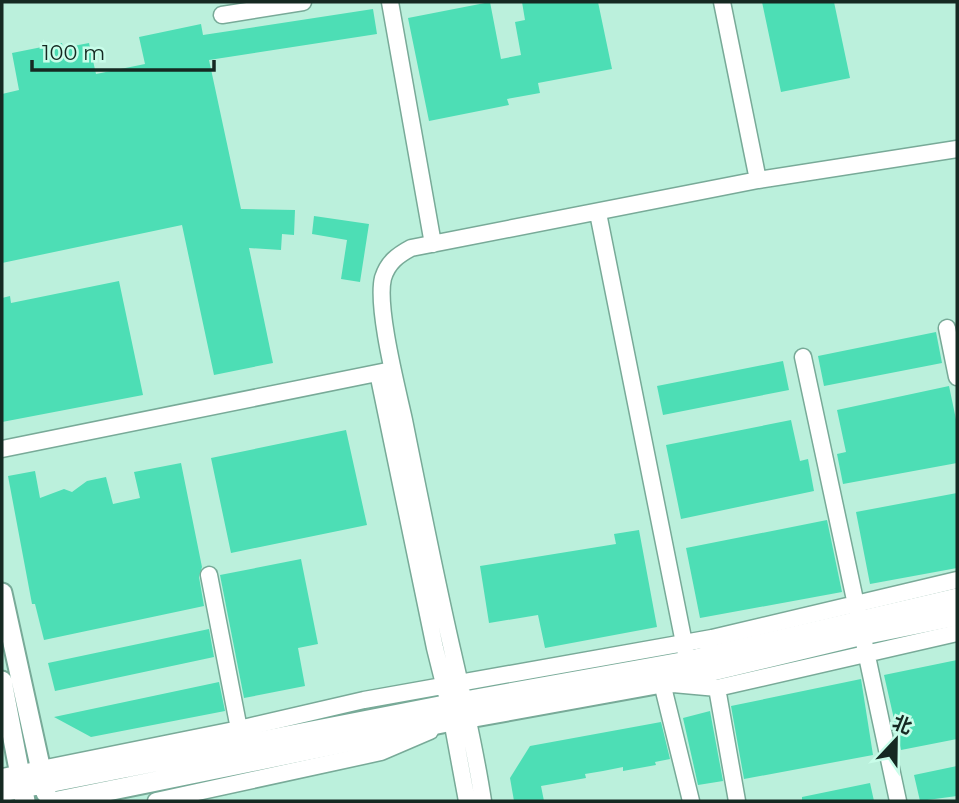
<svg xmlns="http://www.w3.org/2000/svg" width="959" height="803" font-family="Montserrat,'Noto Sans SC',sans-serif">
<rect width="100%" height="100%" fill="#bbf0dc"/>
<!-- building -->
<path fill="#4ddeb5" d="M490 2 501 59 521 55 515 22 525 20 522 2H598L612 69 538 83 540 93 507 99 509 105 429 121 408 18Z
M762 2H834L850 78 781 92Z
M373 9 377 34 209 60 241 209 295 210 294 235 282 234 281 250 249 248 273 363 214 375 182 225 2 263V94L19 90 12 53 62 43 63 48 89 43 96 74 145 64 139 37 201 24 203 35Z
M314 216 369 224 360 282 341 279 347 240 312 234Z
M119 281 143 395 2 422V298L10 296 11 303Z
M936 332 942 363 824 386 818 356Z
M783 361 789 390 663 415 657 386Z
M949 386 957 424V463L843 484 837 454 846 452 837 410Z
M791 420 800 461 808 459 814 491 681 519 666 445Z
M346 430 367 525 231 553 211 458Z
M181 463 202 567 199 577 204 606 44 640 35 604H32L8 476 35 471 40 498 64 489 72 492 87 481 106 477 113 504 140 498 134 472Z
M957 493V568L870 584 856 512Z
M827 520 842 592 700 618 686 548Z
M639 530 657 627 545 648 538 615 489 623 480 566 616 544 614 534Z
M301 559 318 644 298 648 305 686 244 698 220 575Z
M209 629 214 657 55 691 48 663Z
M957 660V739L901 750 884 675Z
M861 679 873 755 744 779 731 706Z
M219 682 225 711 91 737 54 717Z
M710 711 723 781 698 785 683 718Z
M661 722 670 759 655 762 656 765 623 771V767L603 771 585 774 586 778 541 786 544 801H514L510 778 530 746Z
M957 766V796L920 801 914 775Z
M870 783 874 801H802V797Z"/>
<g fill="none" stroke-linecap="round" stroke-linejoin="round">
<!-- minor casing -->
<g stroke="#78aa98" stroke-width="19">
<path id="minor" d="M390 2 433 244
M722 2 758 180
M222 15 303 2
M598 213 686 653
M947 328 957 377
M803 357 898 801
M378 373 435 648 449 704 467 801
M2 449 387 371
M209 575 239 729
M705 642 712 638 957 580
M717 688 737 801
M2 777 239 729 364 700 712 638
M156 801 381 752 430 731
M483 801C475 748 463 697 451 645 434 570 419 495 404 420 397 388 376 307 383 278 388 262 398 255 411 248L758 180 957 149
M691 801 662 683 717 688 957 633"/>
</g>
<!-- major casing -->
<g stroke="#78aa98" stroke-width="23">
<path id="major" d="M2 593 46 793
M2 681 25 801
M2 792 465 701 687 661 957 598
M58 801 452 721 662 683 863 635 957 616"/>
</g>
<!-- minor -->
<use href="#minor" stroke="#fff" stroke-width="16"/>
<!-- major -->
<use href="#major" stroke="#fff" stroke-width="19"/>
</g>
<!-- border -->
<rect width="959" height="803" fill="none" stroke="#152922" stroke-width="7"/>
<!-- north arrow -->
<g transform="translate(896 740) rotate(22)" stroke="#c8fde9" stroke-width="5" paint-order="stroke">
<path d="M0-5L12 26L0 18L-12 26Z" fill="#152922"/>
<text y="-10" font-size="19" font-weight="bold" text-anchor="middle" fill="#152922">北</text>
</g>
<!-- scale -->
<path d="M32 60v10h182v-10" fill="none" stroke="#152922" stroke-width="3.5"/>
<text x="42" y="60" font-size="21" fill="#152922" stroke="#c8fde9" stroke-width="5" paint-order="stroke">100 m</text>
</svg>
